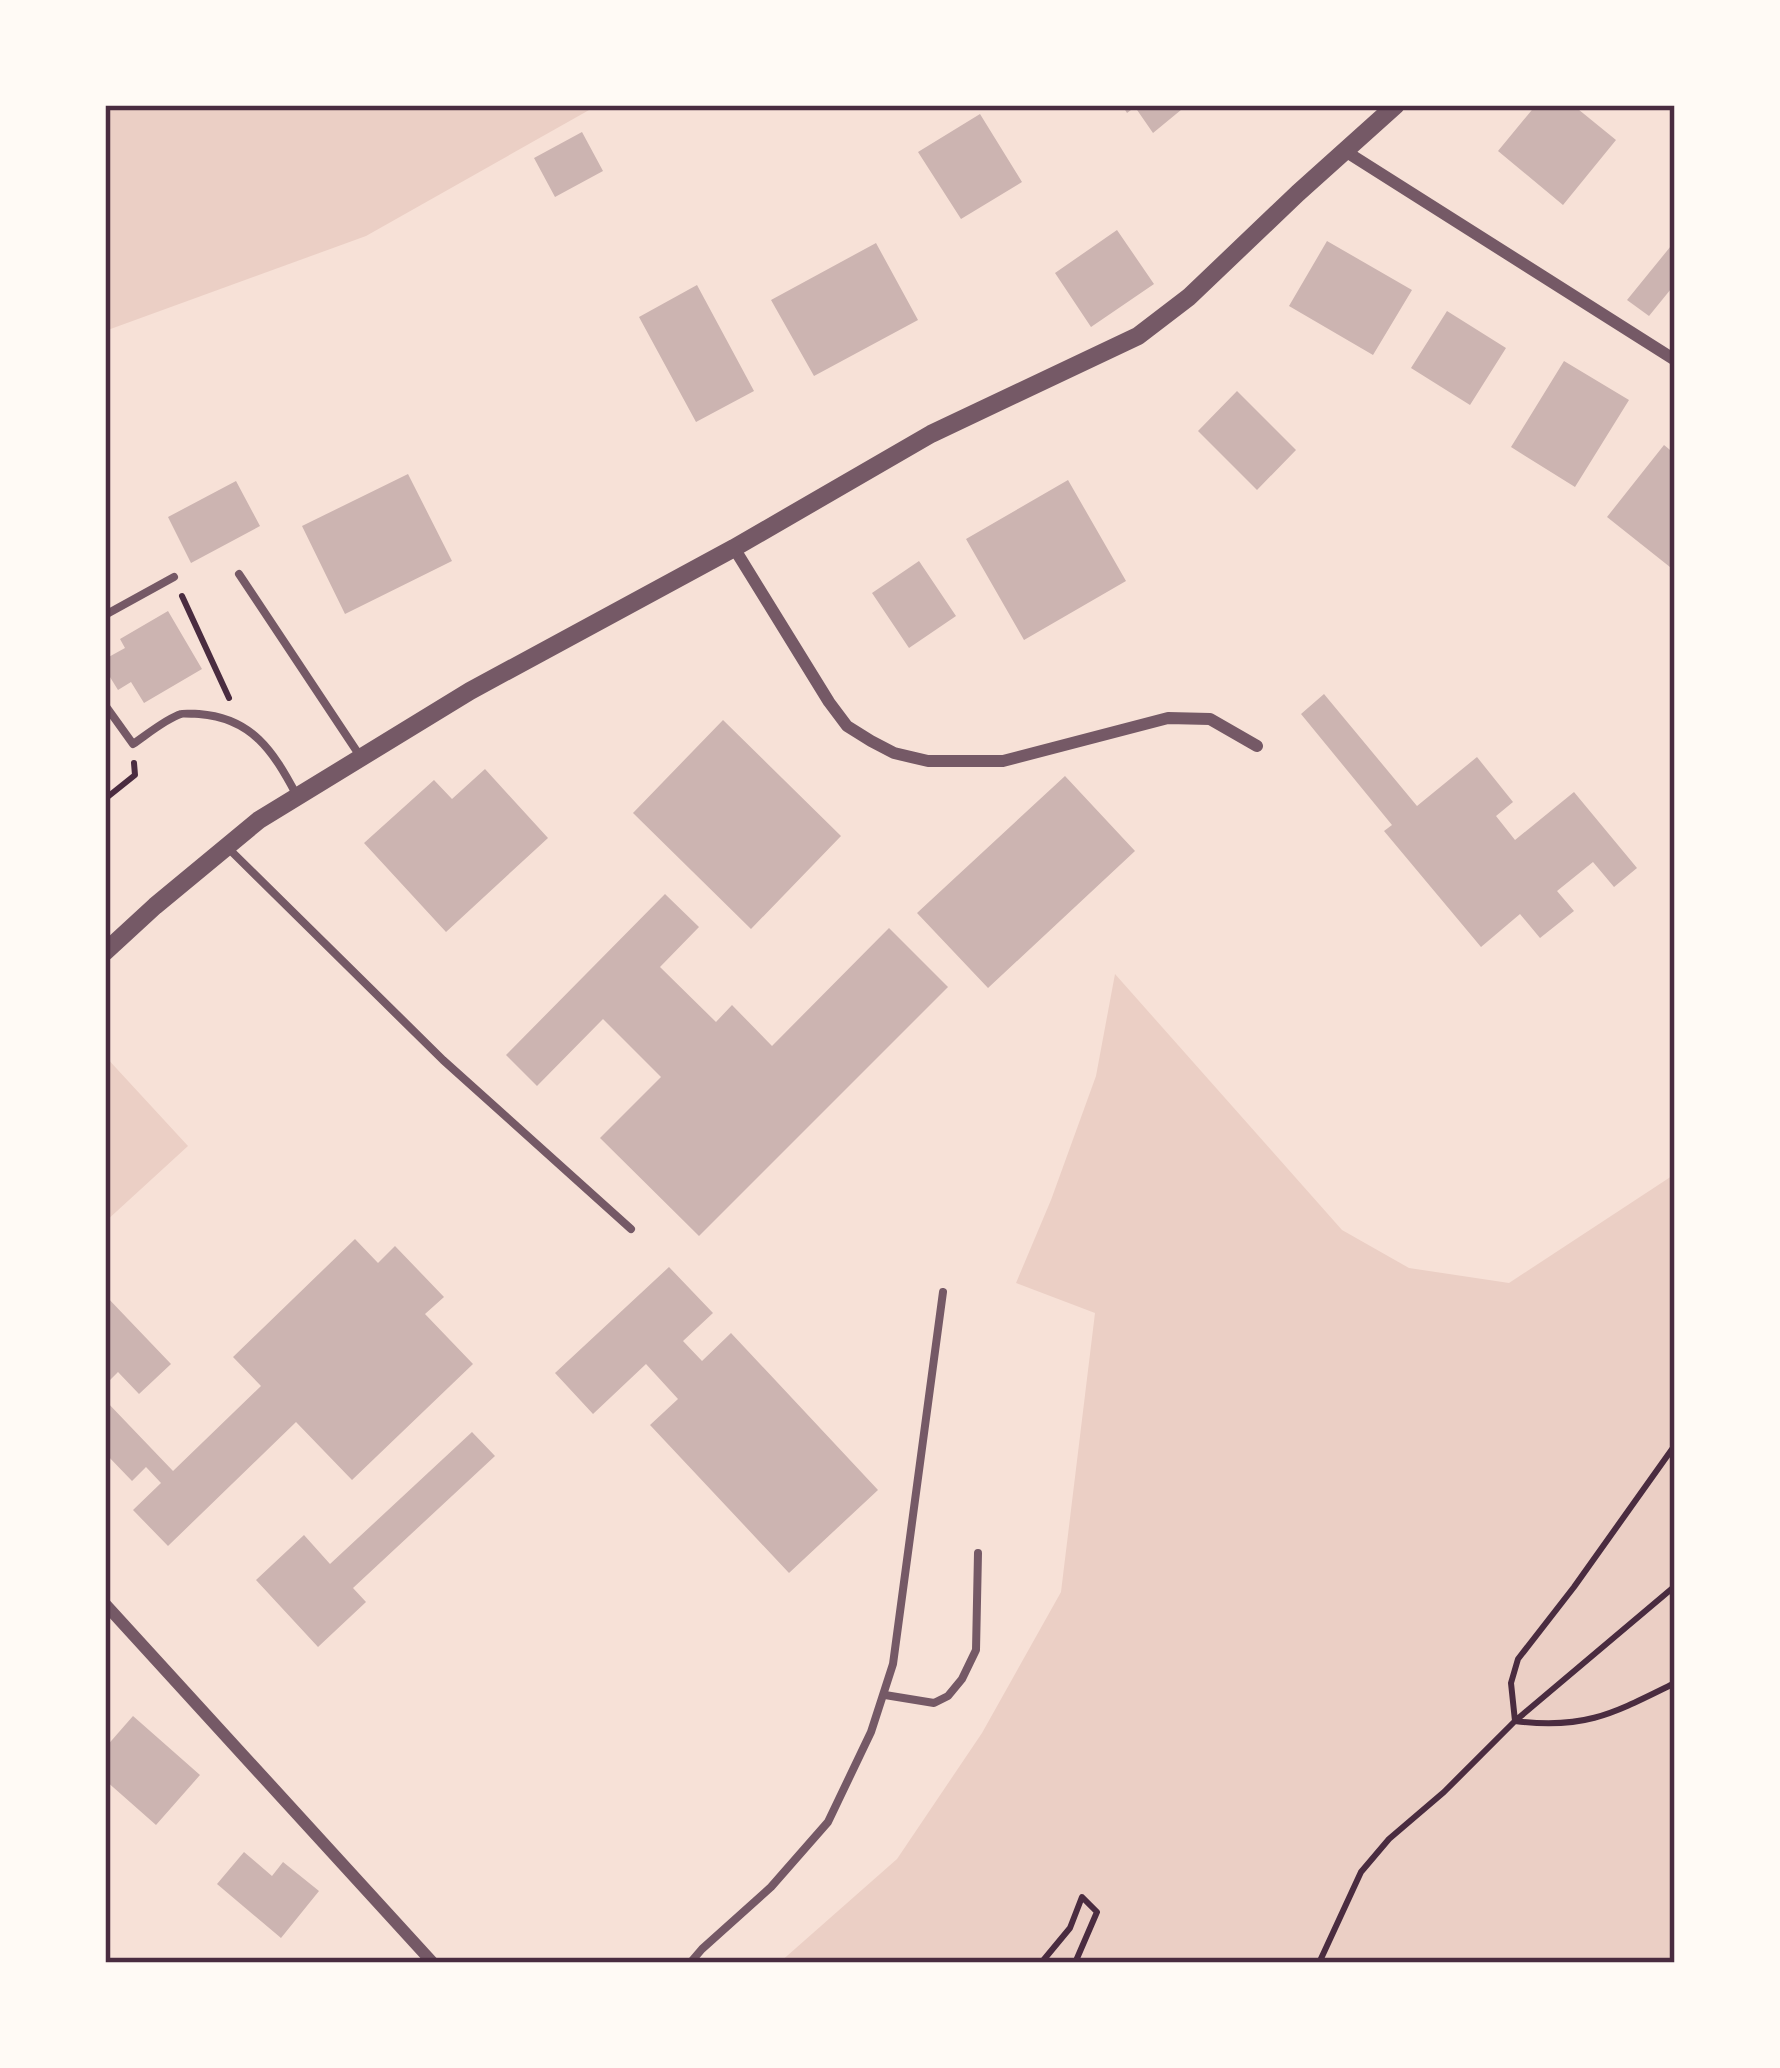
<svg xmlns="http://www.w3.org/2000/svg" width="1780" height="2068" font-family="Commissioner,sans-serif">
<rect width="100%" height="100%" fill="#f7e1d7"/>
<!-- green -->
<path fill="#ebcfc5" d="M105 105H598L366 236 105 331Z
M1115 974 1342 1230 1409 1268 1509 1283 1675 1174V1963H779L897 1859 982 1733 1061 1592 1095 1313 1016 1283 1051 1200 1096 1076Z
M105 1056 188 1146 105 1222Z"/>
<!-- building -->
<path fill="#ccb4b1" d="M1122 105H1187L1153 133 1135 107 1127 113Z
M1536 105H1573L1616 140 1563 205 1498 151Z
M980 114 1022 182 961 219 918 152Z
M582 132 603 171 555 197 534 158Z
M1117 230 1154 284 1091 327 1055 273Z
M1327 241 1412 290 1373 355 1289 306Z
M1675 241V284L1649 316 1627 300Z
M876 243 918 320 814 376 771 300Z
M697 285 754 391 696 422 639 317Z
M1447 311 1506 348 1470 405 1411 368Z
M1564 361 1629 400 1575 487 1511 447Z
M1237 391 1296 450 1257 490 1198 431Z
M1664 445 1675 454V571L1607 517Z
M408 474 452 561 345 614 302 526Z
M1068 480 1126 581 1024 640 966 539Z
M236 481 260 526 191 563 168 517Z
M919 561 956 616 909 648 872 593Z
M168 611 202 669 144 703 131 682 118 690 105 669V659L125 648 120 639Z
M1324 694 1417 806 1477 757 1513 802 1496 816 1515 840 1574 792 1637 868 1614 887 1593 862 1557 891 1574 911 1540 938 1520 914 1481 947 1384 831 1392 825 1301 714Z
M723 720 841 836 751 929 633 813Z
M485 769 548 838 446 932 364 843 434 780 452 799Z
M1065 776 1135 851 988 988 917 913Z
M665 894 699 927 660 967 716 1022 732 1005 772 1046 889 928 948 987 699 1236 600 1138 661 1077 603 1019 537 1086 506 1055Z
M355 1239 378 1263 395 1246 444 1297 425 1314 473 1364 352 1480 296 1422 168 1546 133 1510 161 1483 146 1467 132 1481 105 1453V1400L173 1471 261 1386 233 1357Z
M669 1267 713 1313 683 1341 702 1361 731 1333 878 1490 789 1573 650 1425 678 1399 646 1364 593 1414 555 1373Z
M105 1295 171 1364 139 1394 118 1372 105 1385Z
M472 1432 495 1456 353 1588 366 1602 318 1647 256 1580 304 1535 330 1564Z
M133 1716 200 1775 156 1825 105 1780V1748Z
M244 1852 272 1876 283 1862 319 1891 281 1938 217 1884Z"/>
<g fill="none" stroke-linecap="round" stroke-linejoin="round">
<!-- path -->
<path stroke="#4a2c40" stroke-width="6" d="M182 596 229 698
M105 799 135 775 134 763
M1675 1445 1574 1587 1518 1659 1511 1683 1515 1721C1585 1730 1614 1713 1675 1683
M1041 1963 1070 1928 1082 1897 1097 1912 1075 1963
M1319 1963 1361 1872 1389 1839 1444 1792 1515 1721 1675 1586"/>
<!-- service -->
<path stroke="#755966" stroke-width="8" d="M239 574 360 756
M105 615 174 577
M105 705 133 744C145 736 167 718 181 714 183 713 196 714 199 714 252 718 273 751 296 794
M227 847 443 1060 631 1229
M885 1695 934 1703 948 1696 962 1679 976 1650 978 1553
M690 1963 702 1949 771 1887 828 1822 871 1732 893 1664 943 1292"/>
<!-- minor -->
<path stroke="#755966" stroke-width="12" d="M1345 151 1675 360
M734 548 829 702 847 726 871 741 894 753 928 761H1003L1168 718 1210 719 1257 746
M105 1604 433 1963"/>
<!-- tertiary -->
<path stroke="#755966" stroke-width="18" d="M105 952 155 906 259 820 470 691 734 548 931 434 1138 336 1189 297 1298 193 1396 105"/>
</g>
<!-- border -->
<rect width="1780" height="2068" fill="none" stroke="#fffaf5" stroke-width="216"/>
<rect x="108" y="108" width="1564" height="1852" fill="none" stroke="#4a2c40" stroke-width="4.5"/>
</svg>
